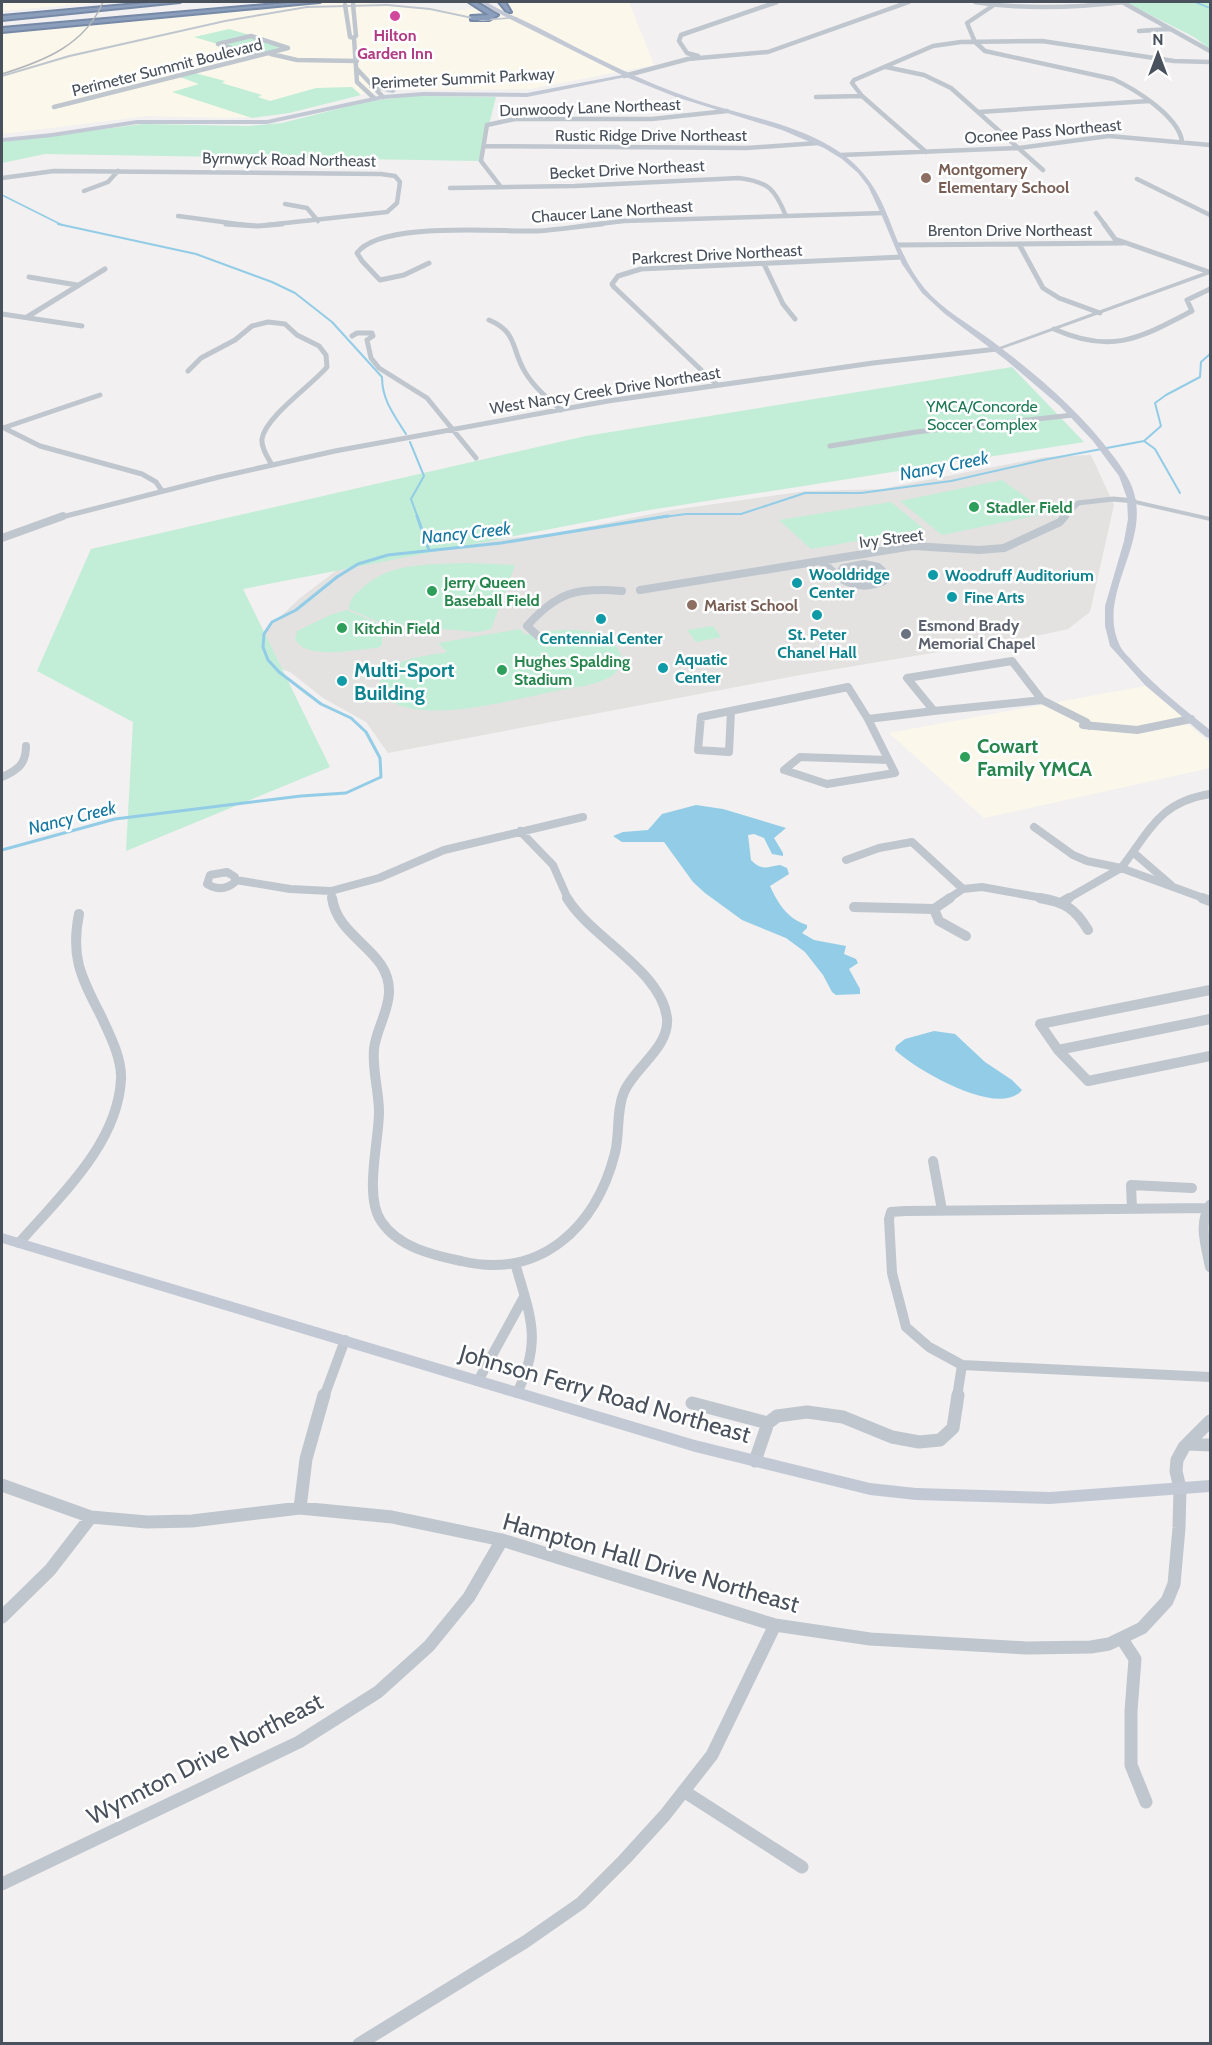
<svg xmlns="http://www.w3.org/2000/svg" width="1212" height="2045" font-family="Cabin,sans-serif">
<rect width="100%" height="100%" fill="#f2f0f0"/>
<!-- commercial -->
<path fill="#fbf8eb" d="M2 2H106L2 11Z
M306 2H354L451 11 498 7 515 2H629L654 65 530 89 396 90 356 95 268 116 230 118 147 116 2 134V29Z
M1145 686 1181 715 1184 721 1210 743V768L984 818 889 733Z"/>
<!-- education -->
<path fill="#e3e2e1" d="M1091 455 1114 505 1090 612 1068 629 1046 634 800 675 388 753 366 722 323 698 290 672 264 663 260 636 300 598 357 555 550 534 672 510 806 491 881 489 1045 457Z"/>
<!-- green -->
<path fill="#c2edd7" d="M1125 2H1210V49L1194 37Z
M229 29 288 46 255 55 194 37Z
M191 72 225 81 222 83 262 95 258 97 270 101 316 88 352 87 361 95 289 113 252 118 172 92 199 84 177 76Z
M414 96 496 97 480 161 45 154 2 163V142L143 124 249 126 282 123 369 101Z
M1012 367 1084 442 643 511 243 589 330 767 126 851 133 722 37 671 91 549 586 436Z
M1002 480 1048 513 942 535 900 501Z
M891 502 924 529 811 549 779 520Z
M467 563 515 565 491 629 478 632 384 624 349 609C350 599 353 596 360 590 390 561 429 565 467 563Z
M347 610 382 625V645L378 648C356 649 306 661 295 639L297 631 330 615Z
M713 626 721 637 696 642 687 630Z
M520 629 525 635C551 630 608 621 621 655 624 663 619 670 613 675 597 686 575 687 556 691 512 700 444 719 401 706 390 702 383 695 379 684 388 658 422 657 447 652L438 643Z"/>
<!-- water -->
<path fill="#92cce6" d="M696 805 723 809 786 828 774 838 783 853V856L772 854 764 838 754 834 748 835 751 860C761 871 767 867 780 865L787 868 789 874 770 886C778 904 788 919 807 925V928L802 933 814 940 846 946 844 954 856 959 858 963 849 969 860 989V994L836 995 832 992 823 975 805 952 786 938 742 920 705 893 693 882 664 842H622L613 836 623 832 648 830 662 814Z
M934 1031 955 1034 985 1062 1012 1080 1022 1090C999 1119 915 1069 895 1050L896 1046 905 1039Z"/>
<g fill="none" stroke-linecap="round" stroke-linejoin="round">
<!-- stream-far2 -->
<path stroke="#92cce6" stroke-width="1.5" d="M1195 2 1210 8
M2 195 62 225"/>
<!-- stream-far1 -->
<path stroke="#92cce6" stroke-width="2" d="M58 224 196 254 272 282 295 293 332 322 382 377C382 400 394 415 406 434
M1144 441 1155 449 1180 493
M410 442 424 476 411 499 418 518
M656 518 686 514H741L805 493H861L951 481 1043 460 1144 441 1161 426 1155 403 1166 395 1200 377 1201 362 1210 354"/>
<!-- stream -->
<path stroke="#92cce6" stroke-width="3" d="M417 516 429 550
M2 850 115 819 301 796 346 793 381 777 380 758 366 732 351 718 321 704 279 672 268 660 263 647 264 634 272 622 296 610 337 577 358 564 388 555 501 543 668 516"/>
<!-- motorway casing -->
<g stroke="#7689a7" stroke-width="4">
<path id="motorway" d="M160 2H180L2 20V16Z
M299 2H320L2 32V28Z
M469 2H476L498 15 489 20H471V16L489 15Z
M499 2H505L511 12H507Z"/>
</g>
<!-- minor-far4 -->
<path stroke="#bfc6ce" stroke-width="4.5" d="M975 2C1025 10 1074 8 1124 2
M1122 2 1210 51
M353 4 356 36 354 38
M345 5 350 37 354 38 357 82 374 98
M994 5 967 23 975 42 985 51 1113 79C1135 89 1178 116 1182 141
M1139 31 1170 29
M271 54 297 60 357 61
M698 56 687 53 679 41 681 35 777 2
M886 67 924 75 951 88 1043 170
M357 69 383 97
M624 76 688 59 768 52 909 2
M816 97 862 96
M54 107 288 48 251 36 218 44 257 56
M979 112 1149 101
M484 146 746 148 818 143
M926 152 862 96 852 83 854 80 933 46 961 42 1042 41 1174 61 1210 62
M841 155 1019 148 1109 136 1210 145
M2 178 54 171 381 174 395 176 400 182 397 203 387 212 267 225
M1137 179 1210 215
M501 187 481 161 487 125 515 119H652L727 111
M450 188 575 186 739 178C769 182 775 189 786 216
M84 191 108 182 118 171
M285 204 307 208 318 221
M1096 213 1105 225
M178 216 245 225
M589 225 624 221 884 213"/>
<!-- minor-far3 -->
<path stroke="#bfc6ce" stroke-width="5" d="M226 224 258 226 282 224
M1104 224 1115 239 1209 272
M1019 244 1043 288 1059 298 1100 313
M897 245 1124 243
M429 263 404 275 380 280 362 261 357 253C380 221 497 232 537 231 558 230 580 226 602 224
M764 264 783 304 795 319
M29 277 77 285
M2 314 82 326
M27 317 105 269
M489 320C518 332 511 349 525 372 534 387 548 399 561 410
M1054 329C1112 355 1140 338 1192 311L1187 300 1210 289
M352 336 357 333H372L373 336 367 340
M367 340 371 358 379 368 427 398 476 458
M188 371 201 358 235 340 252 326 268 322 285 324 297 335 319 346 326 355 327 367C312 385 265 417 262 439 261 448 268 458 272 465
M717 385 614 287 612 284 618 276 641 269 902 257
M2 427 40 446 142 474 156 482 162 491
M3 428 100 395
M830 446 916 432 1073 415
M58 518 219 477 335 451 608 401 873 363 997 349
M1064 518 1078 503 1113 499 1134 501"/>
<!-- minor-far2 -->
<path stroke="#bfc6ce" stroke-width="8" d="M2 538 63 516
M821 561 840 578
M864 564 878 567 886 574 884 581C869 588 854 587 840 578L839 574 843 568Z
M640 590 913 546 979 550 1004 548 1060 522 1065 516
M538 636 527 626C557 592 577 587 622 591
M1012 661 1042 700 934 711 907 678Z
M1042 700 1086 722 1089 726
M731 711 729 752 698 750 701 717 848 687 868 719 934 711
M868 719 895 773 827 784 784 770 800 757 888 760
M1083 725 1137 730 1191 719
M2 777C18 770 26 764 26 746
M1034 827 1073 855 1087 861 1121 868
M520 831 553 865 568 899
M1134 853 1171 885
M846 860 879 848 912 842 963 889
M227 872 235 877V882C226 890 217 890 207 884L210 875Z
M236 880 290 889 331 891 379 878 444 850 583 817
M331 891 332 899
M948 899 963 889 982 887 1048 899
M1067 899 1121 868
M1206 899 1121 868C1150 831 1159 802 1210 794"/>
<!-- minor-far1 -->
<path stroke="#bfc6ce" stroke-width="10" d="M332 898C338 940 391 950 389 993 388 1013 376 1030 374 1049 372 1070 379 1091 379 1112 379 1141 364 1196 381 1221 398 1247 432 1255 461 1261 541 1280 596 1227 615 1153 620 1133 616 1111 624 1092 634 1068 670 1047 667 1018 661 970 591 938 567 898
M950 898 934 909 939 921 966 936
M1040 898C1064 902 1075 908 1088 930
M1202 898 1210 901
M1062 902 1069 898
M854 907 934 909
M1210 990 1040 1024 1058 1050 1088 1081 1210 1056
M1058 1050 1210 1019
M933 1161 942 1210
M1210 1205C1198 1224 1206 1246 1210 1267
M1207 1208 905 1211 891 1212 889 1219 892 1273 906 1327 929 1347 962 1365 1210 1377
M1132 1209 1131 1185 1192 1188
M19 1243C59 1197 118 1144 121 1079 122 1059 110 1035 102 1018 82 978 70 959 79 914
M515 1263C530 1316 543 1340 517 1393
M478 1381 524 1297
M324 1397 345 1340
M957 1397 962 1365"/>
<!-- minor -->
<path stroke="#bfc6ce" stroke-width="13" d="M692 1403 768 1423
M1189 1444 1210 1445
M755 1461 768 1423 777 1416 807 1412 843 1417 892 1437 919 1442 940 1440 953 1428 958 1395
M2 1485 91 1517 147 1522 192 1521 300 1508 392 1517 502 1540 775 1625 870 1639 1027 1648 1091 1647 1109 1644 1142 1628 1167 1601 1174 1584 1179 1528 1180 1488 1176 1471 1177 1460 1184 1447 1210 1421
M300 1508 306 1459 324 1395
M2 1617 50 1570 91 1517
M1122 1639 1135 1659 1131 1711V1765L1146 1802
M685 1792 802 1867
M2 1884 299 1742 378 1692 429 1646 469 1597 502 1540
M359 2044 525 1942 581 1903 624 1860 665 1815 712 1755 775 1625"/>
<!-- tertiary -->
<path fill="#bfc6ce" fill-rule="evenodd" d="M387 4 430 8 482 19 516 17 518 18 482 21 430 10 387 6 307 8 225 22 70 57 2 77V75L69 55 225 20 307 6Z
M1210 270V274L999 350 994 349Z
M1131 499 1210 517V521L1131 503Z"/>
<!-- secondary -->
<path fill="#c2c9d5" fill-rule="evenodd" d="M481 2H487C502 12 520 18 537 27 589 54 640 81 696 100 740 115 789 122 830 146 896 185 883 238 925 289 943 310 969 324 992 341 1036 374 1081 412 1114 457 1123 469 1132 482 1135 497 1147 547 1096 597 1120 646 1123 652 1130 658 1134 663 1157 688 1184 709 1210 730V738L1206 737 1145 685 1110 646 1105 626V606L1124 541 1128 519 1127 498 1119 476 1093 441 1060 406 1006 360 945 314 922 293 902 264 882 216 868 186 858 173 842 159 824 148 782 130 676 97 626 77 527 97 423 96 383 99 267 124H137L52 137 2 142V138L52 133 137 120H267L383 95 423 92 527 93 622 75 494 11Z
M371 85 393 89 396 91 393 93 369 88Z
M2 1233 695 1440 870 1483 916 1488 1050 1492 1210 1480V1492L1050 1504 916 1500 870 1495 695 1452 2 1243Z"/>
<!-- motorway -->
<use href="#motorway" fill="#8b9ebb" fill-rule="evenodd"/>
<!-- rail -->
<path stroke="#b3b5ba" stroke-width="1.5" d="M2 74C44 61 85 45 103 2"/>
</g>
<!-- markers -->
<circle fill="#d1479c" stroke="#fff" stroke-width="2" cx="395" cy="16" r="6"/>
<g fill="#8d6e63" stroke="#fff" stroke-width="2">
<circle cx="926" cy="178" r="6"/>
<circle cx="692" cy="605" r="6"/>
</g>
<g fill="#2e9e5b" stroke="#fff" stroke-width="2">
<circle cx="974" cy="507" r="6"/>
<circle cx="432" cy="591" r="6"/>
<circle cx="342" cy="628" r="6"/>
<circle cx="502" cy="670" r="6"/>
<circle cx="965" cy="757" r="6"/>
</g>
<g fill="#0f9aa8" stroke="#fff" stroke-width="2">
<circle cx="933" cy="575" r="6"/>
<circle cx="797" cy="583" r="6"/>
<circle cx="952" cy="597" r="6"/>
<circle cx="817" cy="615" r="6"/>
<circle cx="601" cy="619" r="6"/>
<circle cx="663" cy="668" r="6"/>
<circle cx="342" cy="681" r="6"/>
</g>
<circle fill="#6b7280" stroke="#fff" stroke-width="2" cx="906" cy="634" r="6"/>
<g text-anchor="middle" stroke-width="5" stroke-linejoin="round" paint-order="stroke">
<!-- far-hotel labels -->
<g font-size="16" font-weight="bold" fill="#b23c85" stroke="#fff">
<text x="395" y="41">Hilton<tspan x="395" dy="18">Garden Inn</tspan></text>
</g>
<!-- far-street labels -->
<g font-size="16" fill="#49515c" stroke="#fff">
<text transform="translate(167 67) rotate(-14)" y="6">Perimeter Summit Boulevard</text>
<text transform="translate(463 78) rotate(-3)" y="6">Perimeter Summit Parkway</text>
<text transform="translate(590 107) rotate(-2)" y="6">Dunwoody Lane Northeast</text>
<text transform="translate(1043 131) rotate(-5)" y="6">Oconee Pass Northeast</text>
<text x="651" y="141">Rustic Ridge Drive Northeast</text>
<text transform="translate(289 159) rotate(1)" y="6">Byrnwyck Road Northeast</text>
<text transform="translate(627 169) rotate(-3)" y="6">Becket Drive Northeast</text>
<text transform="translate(612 211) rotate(-4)" y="6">Chaucer Lane Northeast</text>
<text x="1010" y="236">Brenton Drive Northeast</text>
<text transform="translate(717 254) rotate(-3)" y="6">Parkcrest Drive Northeast</text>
<text transform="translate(605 390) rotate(-9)" y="6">West Nancy Creek Drive Northeast</text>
<text transform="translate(891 538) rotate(-7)" y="6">Ivy Street</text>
</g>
<!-- far-education labels -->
<g font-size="16" font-weight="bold" fill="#785e54" stroke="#fff" text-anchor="start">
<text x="938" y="175">Montgomery<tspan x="938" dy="18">Elementary School</tspan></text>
<text x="704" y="611">Marist School</text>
</g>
<!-- far-park labels -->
<g font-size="16" fill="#1e7a55" stroke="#fff">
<text x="982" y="412">YMCA/Concorde<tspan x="982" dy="18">Soccer Complex</tspan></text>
</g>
<!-- far-leisure labels -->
<g font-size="16" font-weight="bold" fill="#27864d" stroke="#fff" text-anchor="start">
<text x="986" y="513">Stadler Field</text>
<text x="444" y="588">Jerry Queen<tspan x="444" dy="18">Baseball Field</tspan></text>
<text x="354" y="634">Kitchin Field</text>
<text x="514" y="667">Hughes Spalding<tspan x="514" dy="18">Stadium</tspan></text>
</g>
<!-- far-culture labels -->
<g font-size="16" font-weight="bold" fill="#0d838f" stroke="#fff" text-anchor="start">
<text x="809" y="580">Wooldridge<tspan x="809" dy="18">Center</tspan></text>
<text x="945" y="581">Woodruff Auditorium</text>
<text x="964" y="603">Fine Arts</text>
<text x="817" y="640" text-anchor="middle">St. Peter<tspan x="817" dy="18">Chanel Hall</tspan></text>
<text x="601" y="644" text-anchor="middle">Centennial Center</text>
<text x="675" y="665">Aquatic<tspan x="675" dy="18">Center</tspan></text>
</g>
<!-- far-worship labels -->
<g font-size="16" font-weight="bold" fill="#5b616d" stroke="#fff" text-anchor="start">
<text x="918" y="631">Esmond Brady<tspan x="918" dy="18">Memorial Chapel</tspan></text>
</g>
<!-- far-water labels -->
<g font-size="18" font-style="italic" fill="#1677a2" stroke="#fff">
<text transform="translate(944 466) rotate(-11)" y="6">Nancy Creek</text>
<text transform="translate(466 533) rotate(-6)" y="6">Nancy Creek</text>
<text transform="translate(72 818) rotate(-14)" y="6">Nancy Creek</text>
</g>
<!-- culture labels -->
<g font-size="20" font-weight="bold" fill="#0d838f" stroke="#fff" text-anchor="start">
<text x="354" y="677">Multi-Sport<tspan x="354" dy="23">Building</tspan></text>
</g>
<!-- leisure labels -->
<g font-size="20" font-weight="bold" fill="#27864d" stroke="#fff" text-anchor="start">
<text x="977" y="753">Cowart<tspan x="977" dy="23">Family YMCA</tspan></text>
</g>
<!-- near-street labels -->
<g font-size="24" fill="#49515c" stroke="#fff">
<text transform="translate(605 1394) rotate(16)" y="8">Johnson Ferry Road Northeast</text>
<text transform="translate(651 1563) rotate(16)" y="8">Hampton Hall Drive Northeast</text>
<text transform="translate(205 1759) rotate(-27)" y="8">Wynnton Drive Northeast</text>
</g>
</g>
<!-- border -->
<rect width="1212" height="2045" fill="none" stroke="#49515c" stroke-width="6"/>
<!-- north arrow -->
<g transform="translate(1158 54)" stroke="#ffffff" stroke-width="4.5" paint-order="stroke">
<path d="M0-4.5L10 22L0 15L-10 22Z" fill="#49515c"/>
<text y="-9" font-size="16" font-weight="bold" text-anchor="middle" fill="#49515c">N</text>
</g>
</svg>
